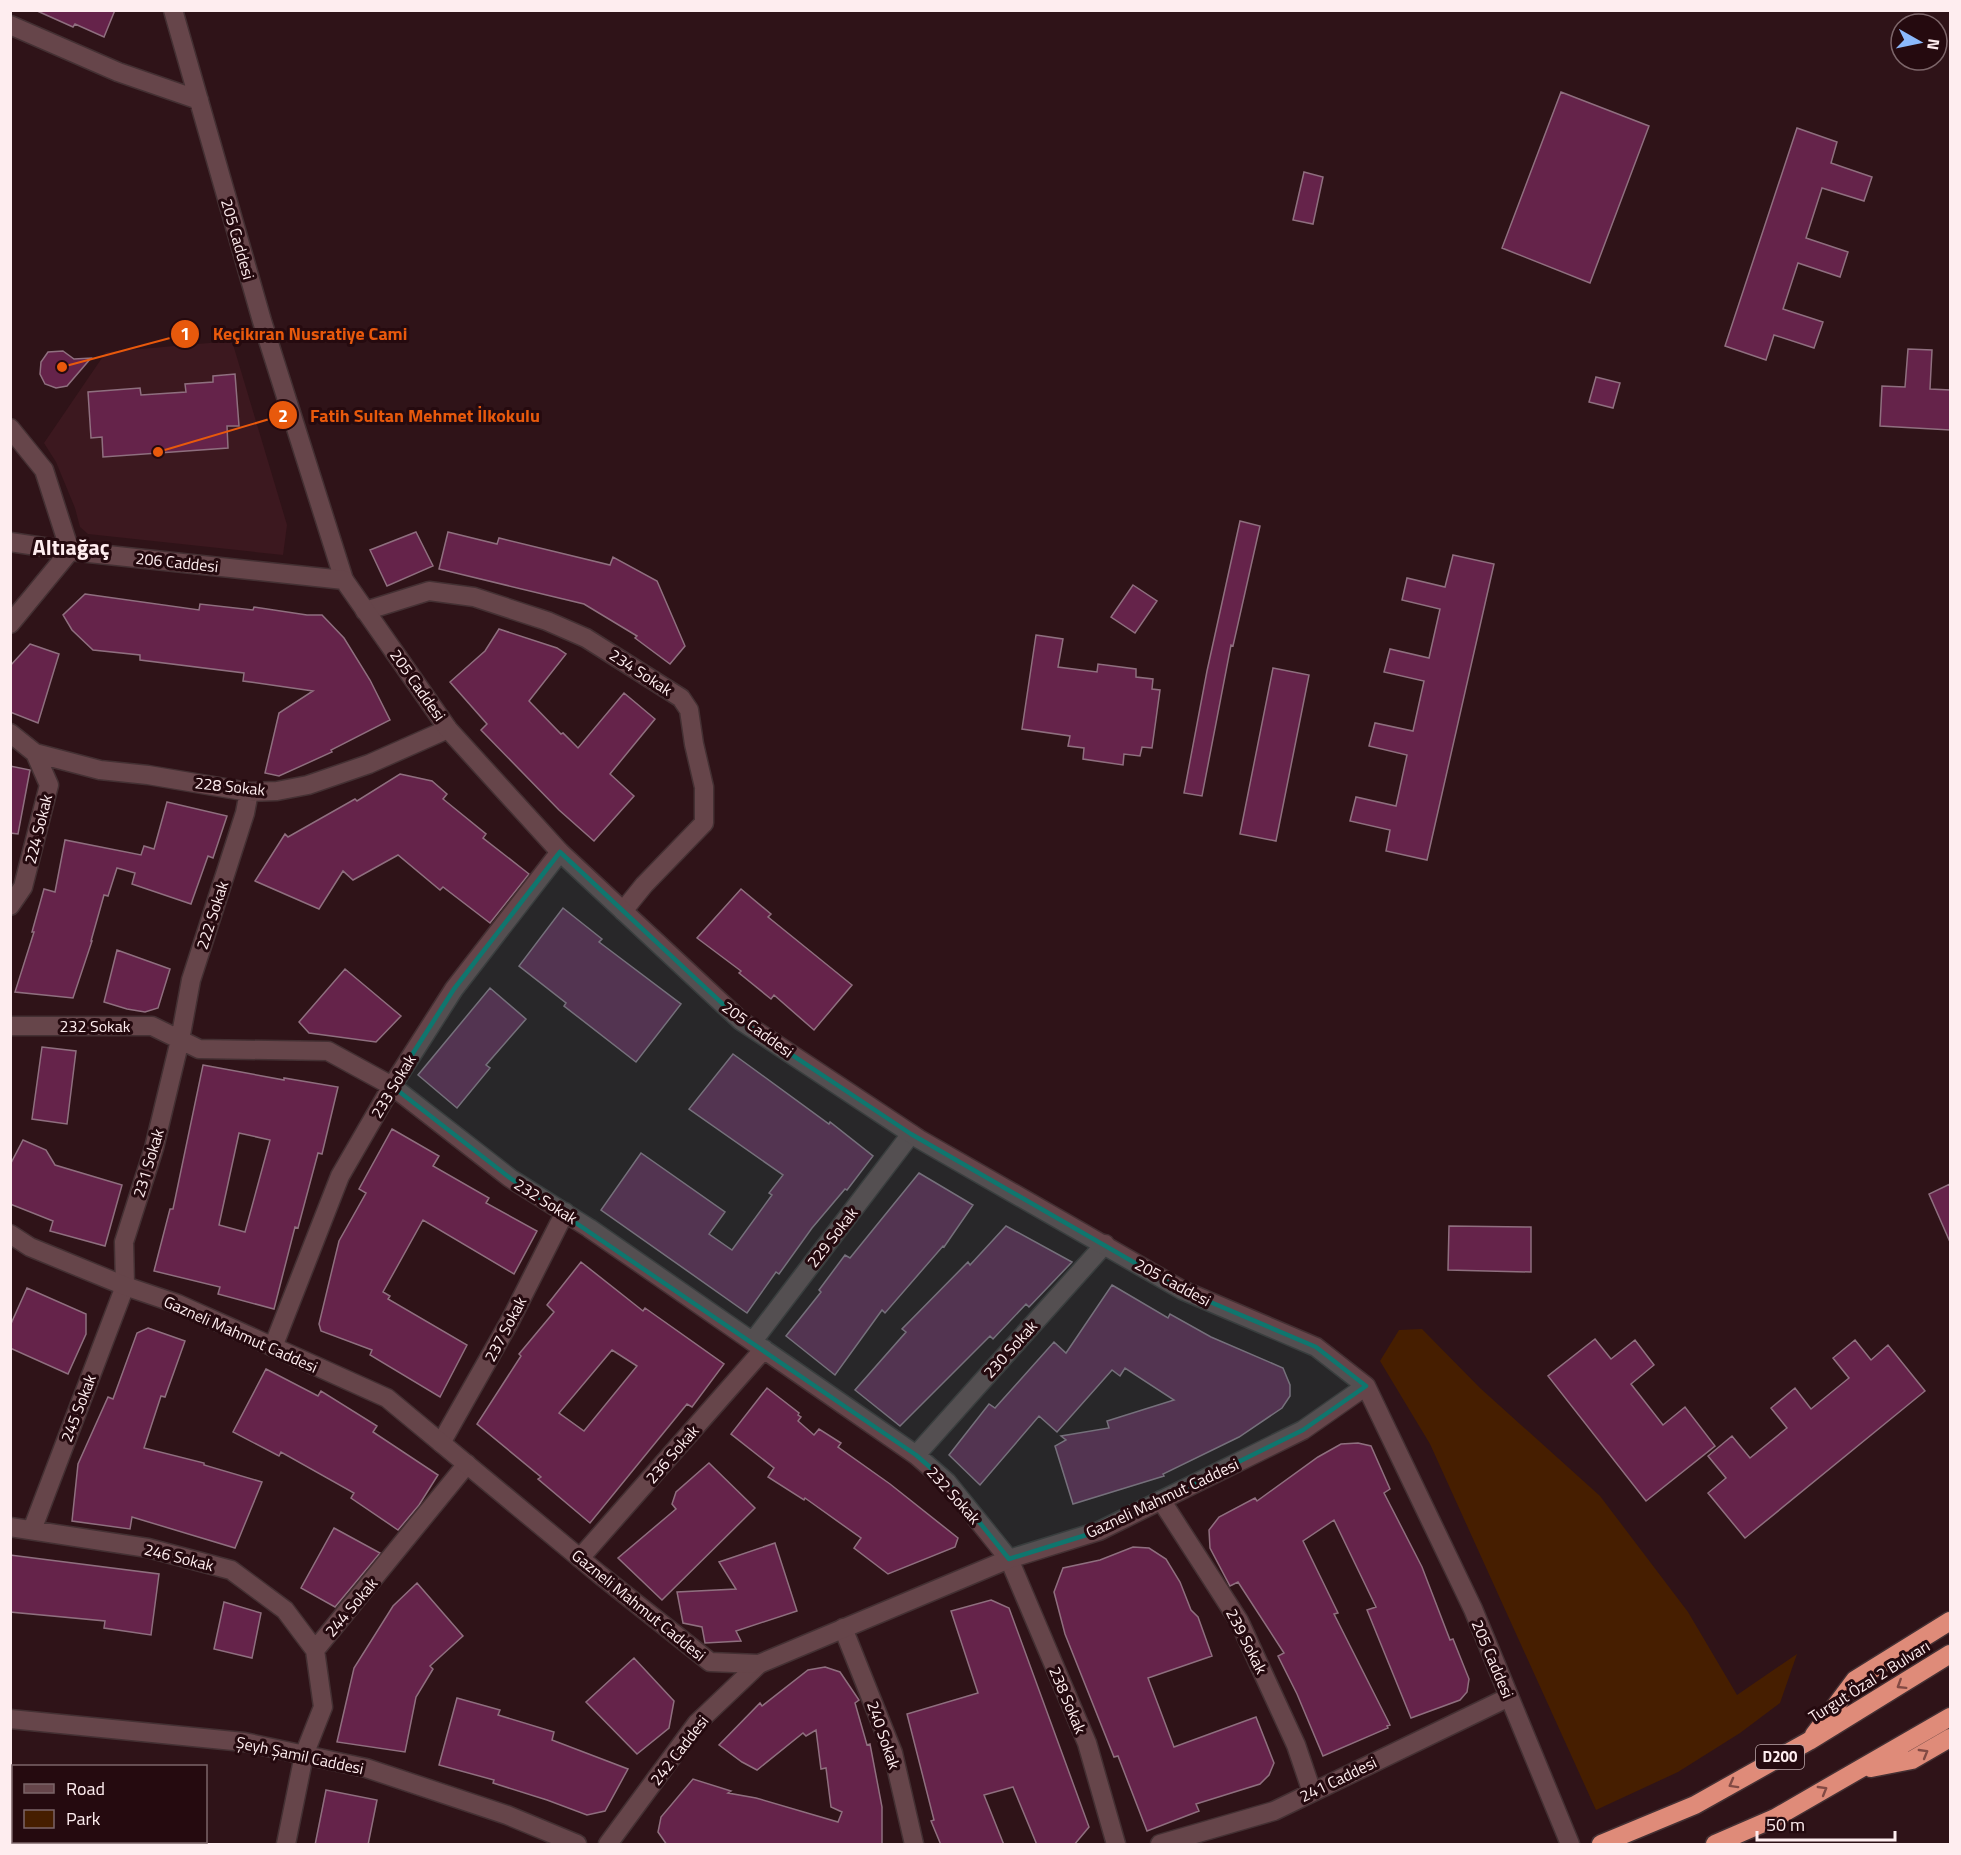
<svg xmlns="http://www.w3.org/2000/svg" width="1961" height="1855" font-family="'Titillium Web',sans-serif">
<rect width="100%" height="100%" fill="#2f1318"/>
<!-- built -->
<path fill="#3c181f" d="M232 341 287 525 283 555 88 534 80 527 75 508 56 462 44 443 106 352Z"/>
<!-- green -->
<path fill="#461e00" d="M1422 1329 1480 1388 1600 1496 1688 1612 1737 1695 1797 1654 1780 1703 1740 1733 1678 1772 1596 1810 1430 1444 1380 1361 1399 1330Z"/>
<!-- building -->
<path fill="#65234a" stroke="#8f6f7f" stroke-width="1.5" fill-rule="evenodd" d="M35 10H115L104 37 75 24 73 27Z
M1561 92 1649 126 1590 283 1502 248Z
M1797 128 1837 142 1831 163 1872 177 1864 201 1822 188 1806 238 1848 252 1840 277 1798 263 1783 309 1823 322 1814 348 1774 335 1766 360 1725 346Z
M1304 172 1323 177 1313 224 1293 220Z
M1908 349 1932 350 1930 389 1950 390V430L1880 426 1882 386 1905 387Z
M63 351 74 359 91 358 67 386 56 388 45 384 40 374 41 362 48 352Z
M235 374 239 426H227L228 448 103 457 102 437 91 438 88 392 140 388 141 395 186 392 185 384 213 382V376Z
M1596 377 1620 383 1613 408 1589 402Z
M1240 521 1260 526 1233 646 1231 645 1202 796 1184 793 1207 671Z
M416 532 433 566 387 586 370 550Z
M448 532 497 544 499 538 610 565 613 557 657 581 685 646 670 664 635 638 637 636 584 604 439 569Z
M1453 555 1494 564 1427 860 1386 851 1390 830 1350 821 1356 797 1396 806 1407 755 1369 746 1375 723 1413 731 1424 681 1384 672 1390 649 1429 658 1440 609 1402 600 1407 578 1445 587Z
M1133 585 1157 601 1135 633 1111 617Z
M85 594 199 610 200 604 253 610 254 607 307 615H322L344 638 370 680 390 720 331 750 332 752 279 776 265 773 279 713 313 691 243 681 244 673 140 660V655L93 650 72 630 63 615Z
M499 629 557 648 566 654 529 701 561 734 563 733 578 748 624 693 655 719 610 774 634 796 594 841 559 810 481 730 487 724 450 682 485 651Z
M1036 635 1063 639 1058 667 1097 672 1098 664 1136 669V677L1153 679 1152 689 1160 690 1152 748 1142 747 1140 756 1124 754 1123 765 1083 759 1084 748 1068 746 1070 736 1022 729Z
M30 644 59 654 38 723 10 712V666Z
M1273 668 1309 675 1276 841 1240 834Z
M10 766 30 770 18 834 10 833Z
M400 774 432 781 447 794 443 799 486 834 483 838 529 874 490 923 443 887 440 890 398 855 353 880 343 871 319 909 255 881 285 834 288 837 355 799 357 801Z
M167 802 227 816 213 858 208 856 191 904 132 884 135 873 117 868 108 896 104 895 91 941H92L73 998 15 992 34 932H32L44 889 55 892 65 840 141 855 144 846 154 849Z
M741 889 771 914 768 917 852 985 814 1030 774 995 771 999 739 973 741 971 697 938Z
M563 908 602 939 599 942 681 1004 636 1062 564 1006 566 1003 519 966Z
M117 950 170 969 158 1008 145 1012 127 1009 104 1002Z
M345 969 401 1016 376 1042 309 1033 299 1022Z
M490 988 526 1019 486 1065 490 1068 457 1108 418 1075Z
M42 1047 76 1051 67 1124 32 1119Z
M733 1054 829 1124 830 1122 873 1156 847 1190 845 1189 812 1228 779 1274 776 1272 747 1313 601 1210 641 1153 725 1212 709 1234 732 1250 772 1195 769 1193 783 1175 689 1109Z
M203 1065 284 1080V1078L338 1087 322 1154 318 1153 298 1228 295 1227 274 1309 218 1294 220 1287 154 1271 170 1209H173ZM239 1133 270 1140 245 1232 219 1225Z
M392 1129 439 1156 433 1166 489 1198 486 1203 537 1231 514 1274 423 1220 383 1292 390 1296 388 1299 467 1345 440 1397 370 1355 372 1350 321 1331 319 1324 339 1241 366 1193 359 1189Z
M23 1140 46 1150 55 1165 122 1185 105 1246 50 1231 53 1221 10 1204V1165Z
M919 1173 973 1205 944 1247 943 1246 885 1313 882 1310 835 1375 786 1336 821 1292 819 1290 845 1255 850 1258Z
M1950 1184V1242L1929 1194Z
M1006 1226 1072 1262 1029 1307 1026 1304 993 1339 990 1336 900 1426 855 1390 906 1332 902 1329 968 1262 970 1265Z
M1449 1226 1531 1227V1272L1448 1270Z
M581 1262 643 1311 645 1308 724 1364 692 1407 687 1404 590 1523 538 1479 541 1477 477 1424 521 1356 519 1354 554 1312 547 1305ZM612 1350 637 1366 584 1431 559 1413Z
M1112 1285 1168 1318 1170 1314 1211 1337 1283 1368 1290 1385V1396L1282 1408 1239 1437 1163 1474 1164 1476 1073 1504 1055 1446 1066 1440 1061 1436 1109 1428 1107 1421 1174 1400 1125 1368 1120 1376 1112 1370 1057 1432 1039 1416 980 1485 949 1455 989 1404 995 1408 1054 1342 1066 1353Z
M27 1288 86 1314V1334L68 1374 10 1348V1326Z
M148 1328 185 1341 165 1397 161 1396 144 1448 204 1463V1465L262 1482 235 1548 132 1517 130 1529 72 1521 78 1464 108 1397 113 1399 137 1333Z
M1595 1339 1611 1359 1635 1340 1654 1365 1631 1384 1663 1425 1685 1407 1715 1446 1646 1501 1548 1376Z
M1855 1340 1871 1360 1888 1345 1925 1391 1745 1538 1708 1493 1726 1478 1708 1456 1732 1436 1750 1458 1787 1428 1771 1408 1795 1388 1811 1409 1849 1378 1833 1358Z
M266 1369 318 1396 321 1391 377 1426 373 1432 438 1475 419 1505 398 1530 351 1498 354 1493 281 1452 279 1456 233 1432Z
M767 1388 799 1413 798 1415 801 1417 798 1421 814 1435 819 1429 841 1443 838 1447 890 1484 958 1538 955 1547 888 1574 854 1548 861 1538 805 1498 804 1500 768 1477 774 1468 731 1434Z
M1358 1443 1371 1446 1390 1489 1384 1493 1422 1567 1450 1640 1453 1639 1469 1679 1467 1692 1460 1700 1411 1718 1367 1610 1376 1607 1334 1520 1303 1541 1338 1613 1334 1614 1390 1725 1387 1726 1388 1728 1323 1756 1297 1694 1278 1656 1284 1653 1238 1582 1230 1586 1210 1548 1209 1530 1219 1517 1255 1498 1257 1501 1318 1457 1341 1444Z
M709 1463 755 1508 662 1600 618 1558 676 1509 672 1504 676 1492Z
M334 1528 380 1553 335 1607 301 1588Z
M775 1543 797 1611 736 1631 741 1641 705 1643 702 1627 683 1623 677 1592 736 1589 719 1562Z
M1133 1547 1149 1548 1166 1559 1180 1582 1191 1610 1198 1617 1212 1656 1148 1678 1174 1747 1256 1717 1274 1763 1269 1775 1260 1784 1196 1804 1199 1811 1147 1831 1118 1756 1114 1757 1065 1634 1054 1592 1063 1568 1100 1560Z
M10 1555 159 1574 151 1635 104 1628 105 1621 10 1612Z
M417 1583 463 1636 430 1666 433 1669 416 1697 405 1752 337 1742 354 1668 393 1606Z
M991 1600 1009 1608 1089 1827 1074 1845H1037L1013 1787 984 1795 1004 1845H941L931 1821 934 1820 907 1714 978 1693 951 1611Z
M224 1602 261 1613 252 1658 214 1649Z
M634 1658 674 1701 669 1728 637 1754 586 1702Z
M825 1667 840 1672 859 1700 855 1703 867 1745 870 1744 882 1807V1845H667L658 1832 661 1817 693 1779 731 1791 728 1793 756 1798 838 1822 842 1812 831 1807 826 1768 821 1769 816 1730 806 1736 803 1733 757 1770 742 1762 719 1745 760 1703 762 1706 808 1670Z
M457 1698 500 1710 498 1715 554 1732 552 1740 628 1769 605 1811 587 1815 547 1800 493 1783 494 1780 439 1765Z
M326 1790 377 1800 368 1845H315Z"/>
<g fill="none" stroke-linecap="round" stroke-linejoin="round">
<!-- street casing -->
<g stroke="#443033" stroke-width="21">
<path id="street" d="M173 10 262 321 344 580
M10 25 118 72 199 100
M10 428 44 470 70 551 10 624
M365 611 429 591 474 597 547 621 586 638 681 698 689 710 694 744 704 787V823L644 885 623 911
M10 733 35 753 100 770 148 775 249 792 277 791 308 785 369 764 448 729
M10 906 23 887 49 785 35 753
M10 1026H152L199 1049 328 1051 392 1086 510 1178 589 1228 916 1455 947 1482 1009 1559 1087 1743 1116 1844
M753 1341 911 1134
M273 1347 340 1176 392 1086 454 989 560 852
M441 1443 510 1321 565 1212
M916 1455 1105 1244
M1161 1500 1239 1621 1296 1745 1312 1792
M10 1527 148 1548 231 1570 285 1610 315 1650 323 1707 304 1755 286 1844
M32 1530 125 1286 124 1242 154 1148 180 1040 191 980 245 813 249 792
M580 1558 764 1349
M843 1628 893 1753 914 1844
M315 1650 467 1464
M608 1844 697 1723 759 1664
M1160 1844 1274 1811 1509 1697"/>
</g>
<!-- secondary casing -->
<g stroke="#443033" stroke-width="21">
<path id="secondary" d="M10 542 70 551 344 580 448 729 560 852 741 1021 919 1139 1182 1290 1316 1347 1366 1386 1473 1609 1570 1844
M10 1234 30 1247 125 1286 178 1304 387 1398 599 1574 710 1662 759 1664 1009 1559 1099 1531 1303 1430 1366 1386
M10 1719 244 1742 366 1768 507 1815 577 1844"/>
</g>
<!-- highway casing -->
<g stroke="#443033" stroke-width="21">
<path id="highway" d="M1814 1735 1855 1680 1950 1621
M1871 1768 1912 1760 1950 1738
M1601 1844 1695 1805 1809 1741 1950 1654
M1715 1844 1775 1818 1950 1717"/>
</g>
<!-- street -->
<use href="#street" stroke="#66454a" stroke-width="18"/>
<!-- secondary -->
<use href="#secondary" stroke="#66454a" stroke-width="18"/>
<!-- highway -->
<use href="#highway" stroke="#df8b79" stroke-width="18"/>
</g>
<!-- one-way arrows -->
<defs><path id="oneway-chevron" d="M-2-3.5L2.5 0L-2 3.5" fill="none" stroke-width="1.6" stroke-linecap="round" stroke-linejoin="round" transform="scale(1.5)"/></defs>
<g stroke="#824a44">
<use href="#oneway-chevron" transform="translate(1901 1685) rotate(148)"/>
<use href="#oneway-chevron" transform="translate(1924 1753) rotate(-30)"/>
<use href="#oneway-chevron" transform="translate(1733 1784) rotate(151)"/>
<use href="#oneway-chevron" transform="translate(1823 1790) rotate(-30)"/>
</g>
<!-- marked area -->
<path fill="#0f766e" fill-opacity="0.2" stroke="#0f766e" stroke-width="4.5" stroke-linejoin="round" d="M560 852 741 1021 911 1134 1182 1290 1316 1347 1366 1386 1303 1430 1099 1531 1009 1559 947 1482 916 1455 510 1178 392 1086 454 989Z"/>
<g text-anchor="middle" stroke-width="6" stroke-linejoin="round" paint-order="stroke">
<!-- shield labels -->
<rect fill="#250a0f" stroke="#bda9ac" stroke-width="1.5" x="1756" y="1745" width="48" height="24" rx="4.5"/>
<g font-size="15" font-weight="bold" fill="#feedef">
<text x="1780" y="1762">D200</text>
</g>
<!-- street labels -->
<g font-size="16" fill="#feedef" stroke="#250a0f">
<text transform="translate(238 239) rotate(74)" y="6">205 Caddesi</text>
<text transform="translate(177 562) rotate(6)" y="6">206 Caddesi</text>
<text transform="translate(641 672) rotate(33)" y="6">234 Sokak</text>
<text transform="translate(418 685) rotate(55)" y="6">205 Caddesi</text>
<text transform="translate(230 786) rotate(6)" y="6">228 Sokak</text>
<text transform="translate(38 829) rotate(-76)" y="6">224 Sokak</text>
<text transform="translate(212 915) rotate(-72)" y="6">222 Sokak</text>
<text x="95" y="1032">232 Sokak</text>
<text transform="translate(758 1029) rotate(36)" y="6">205 Caddesi</text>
<text transform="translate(393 1086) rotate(-59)" y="6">233 Sokak</text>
<text transform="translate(148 1163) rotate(-73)" y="6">231 Sokak</text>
<text transform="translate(546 1201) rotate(32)" y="6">232 Sokak</text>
<text transform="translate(832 1237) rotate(-52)" y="6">229 Sokak</text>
<text transform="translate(1173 1282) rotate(28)" y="6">205 Caddesi</text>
<text transform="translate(505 1329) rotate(-62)" y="6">237 Sokak</text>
<text transform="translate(241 1334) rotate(24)" y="6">Gazneli Mahmut Caddesi</text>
<text transform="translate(1010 1349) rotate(-48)" y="6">230 Sokak</text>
<text transform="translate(78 1408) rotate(-69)" y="6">245 Sokak</text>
<text transform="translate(672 1454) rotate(-49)" y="6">236 Sokak</text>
<text transform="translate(954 1495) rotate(48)" y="6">232 Sokak</text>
<text transform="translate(1162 1498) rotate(-25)" y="6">Gazneli Mahmut Caddesi</text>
<text transform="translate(179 1557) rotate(14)" y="6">246 Sokak</text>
<text transform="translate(639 1605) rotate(39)" y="6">Gazneli Mahmut Caddesi</text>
<text transform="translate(351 1607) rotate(-50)" y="6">244 Sokak</text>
<text transform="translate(1247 1641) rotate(63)" y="6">239 Sokak</text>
<text transform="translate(1493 1659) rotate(67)" y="6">205 Caddesi</text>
<text transform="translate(1869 1681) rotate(-32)" y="6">Turgut Özal 2 Bulvarı</text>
<text transform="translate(1068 1700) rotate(67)" y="6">238 Sokak</text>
<text transform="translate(884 1735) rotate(71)" y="6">240 Sokak</text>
<text transform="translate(679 1750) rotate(-52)" y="6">242 Caddesi</text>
<text transform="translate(300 1755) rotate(12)" y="6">Şeyh Şamil Caddesi</text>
<text transform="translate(1338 1779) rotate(-26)" y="6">241 Caddesi</text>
</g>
<!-- district labels -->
<g font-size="22" font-weight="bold" fill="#feedef" stroke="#250a0f">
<text x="71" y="555">Altıağaç</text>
</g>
</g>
<!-- callouts -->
<path fill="none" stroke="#e8590c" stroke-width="2" d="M62 367L185 334M158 452L283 415"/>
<g fill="#e8590c" stroke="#250a0f" stroke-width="2">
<circle cx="62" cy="367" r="6"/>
<circle cx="158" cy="452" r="6"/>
<circle cx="185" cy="334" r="15"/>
<circle cx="283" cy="415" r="15"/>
</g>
<g font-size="18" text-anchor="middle" font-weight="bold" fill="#fff">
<text x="185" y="340">1</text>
<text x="283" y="422">2</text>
</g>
<g font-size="18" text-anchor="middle" font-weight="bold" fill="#e8590c" stroke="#250a0f" stroke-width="6" stroke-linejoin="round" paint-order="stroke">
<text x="310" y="340">Keçikıran Nusratiye Cami</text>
<text x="425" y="422">Fatih Sultan Mehmet İlkokulu</text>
</g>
<!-- border -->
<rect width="1961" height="1855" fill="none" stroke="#feedef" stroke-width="24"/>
<!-- legend -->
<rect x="12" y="1765" width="195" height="78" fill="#250a0f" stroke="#7c6569" stroke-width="1.5"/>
<rect x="24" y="1784" width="30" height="9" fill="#66454a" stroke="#7c6569" stroke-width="1.5"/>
<text x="66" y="1795" font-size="18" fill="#feedef">Road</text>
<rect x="24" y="1810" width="30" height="18" fill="#461e00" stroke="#7c6569" stroke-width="1.5"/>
<text x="66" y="1825" font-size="18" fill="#feedef">Park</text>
<!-- north arrow -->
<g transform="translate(1919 42) rotate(99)"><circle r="28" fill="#250a0f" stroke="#7c6569" stroke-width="1.5"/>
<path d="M0-4.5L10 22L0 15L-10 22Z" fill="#8bb9fc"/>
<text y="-9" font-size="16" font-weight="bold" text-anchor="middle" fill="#feedef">N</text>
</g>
<!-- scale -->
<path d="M1757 1831v9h138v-9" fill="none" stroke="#feedef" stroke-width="3"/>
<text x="1766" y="1831" font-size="18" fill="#feedef" stroke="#250a0f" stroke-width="4.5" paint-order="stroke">50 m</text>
</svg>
